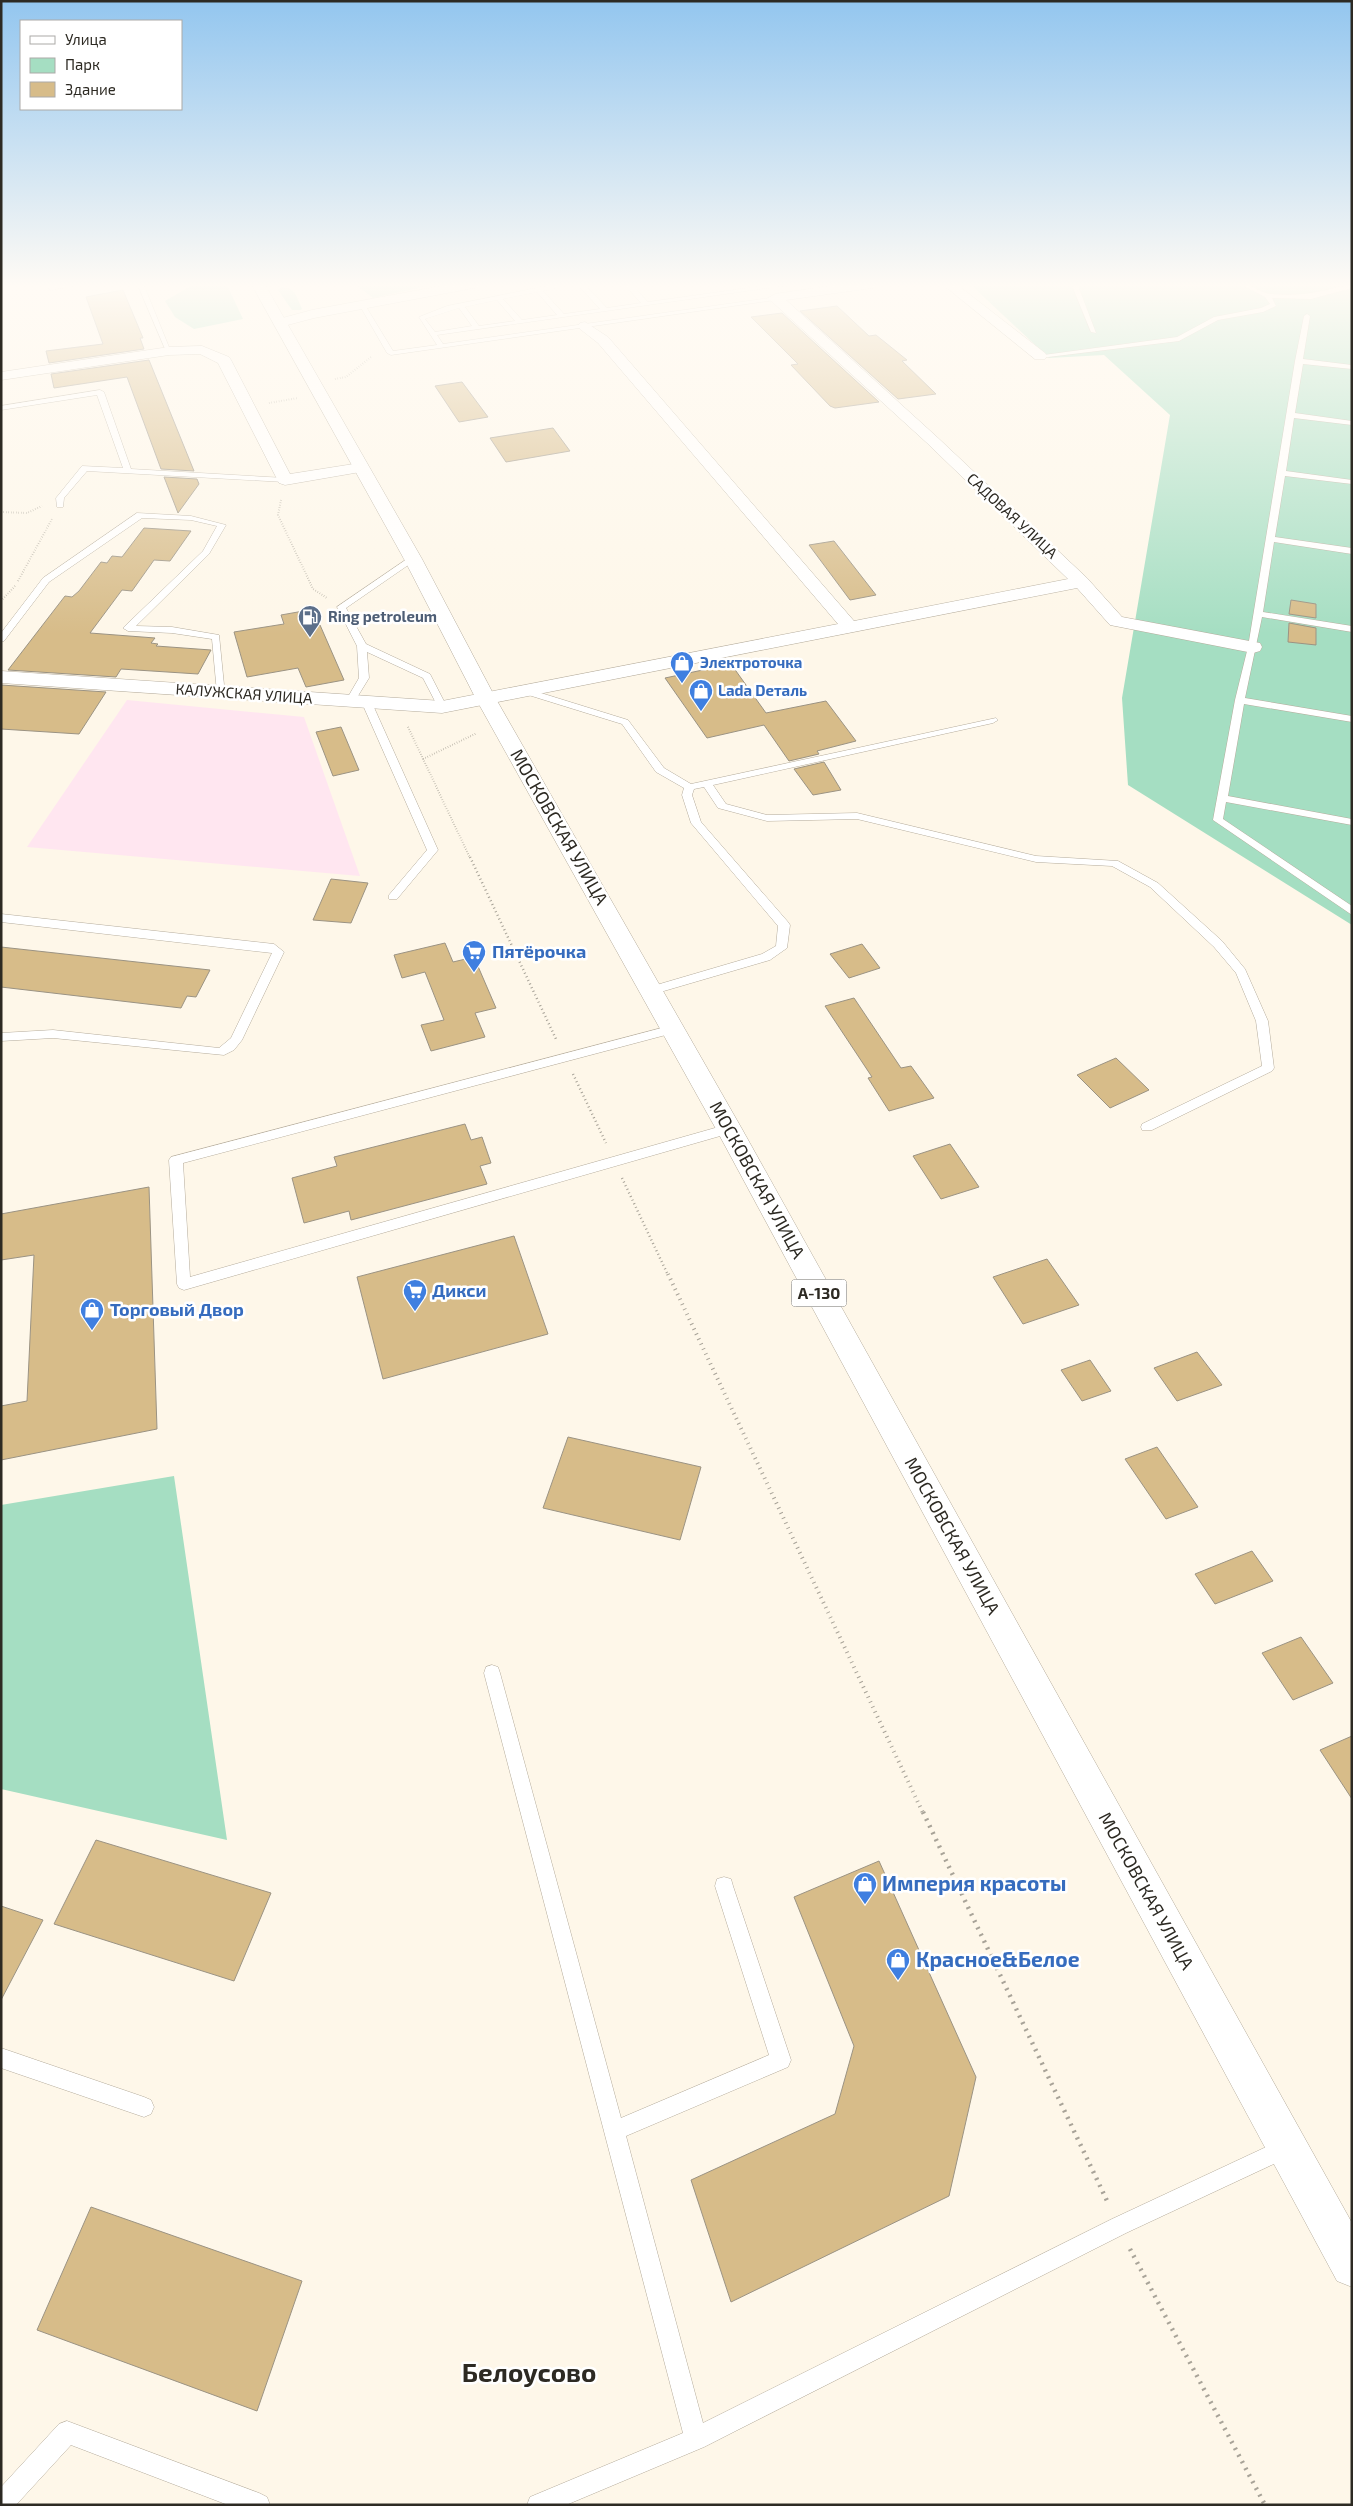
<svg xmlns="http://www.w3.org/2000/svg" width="1353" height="2506" font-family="'Exo 2',sans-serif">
<rect width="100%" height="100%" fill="#fef7e9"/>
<!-- commercial -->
<path fill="#ffe6f0" d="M127 700 304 717 360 876 27 847Z"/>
<!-- green -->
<path fill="#a5dec2" d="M196 283 227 285 243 319 194 329 175 317 165 301Z
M354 283H441L373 298Z
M969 283H1352V925L1128 785 1122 698 1170 415 1104 355 1049 358Z
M281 287C295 286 297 298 302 309L300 310H292L278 290Z
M174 1476 227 1840 1 1789V1505Z"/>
<!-- building -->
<path fill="#d7bc89" stroke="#9b9383" d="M123 290 143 338H140L144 349 49 363 46 351 103 344 86 297Z
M837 306 869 336 876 335 907 360 902 361 936 394 898 399 800 311Z
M782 313 879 402 835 408 830 406 791 365 798 364 751 317Z
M149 360 194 471 161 469 127 377 54 388 51 374Z
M462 382 488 417 459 422 435 386Z
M553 428 570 451 506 462 490 438Z
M164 477 197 479 199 484 178 513Z
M144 528 191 531 170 561 154 560 132 591 122 590 90 633 155 638 151 643 158 644 156 646 211 650 198 674 121 669 116 677 8 670 65 596 72 597 79 591 101 562 107 563 112 556 122 557Z
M834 541 876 595 850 600 809 545Z
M1291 600 1316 604V618L1289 614Z
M309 610 317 626 320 625 344 680 306 687 298 668 247 677 234 632 284 624 281 615Z
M1289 623 1316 628V645L1288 642Z
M731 664 766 713 826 701 856 741 817 751 819 754 789 761 764 725 707 738 665 678Z
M1 685 106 692 79 734 1 729Z
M341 727 359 770 333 776 316 732Z
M824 762 841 790 813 795 794 769Z
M331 879 368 883 351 923 313 920Z
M445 943 453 962 474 957 496 1008 475 1013 485 1037 431 1051 421 1025 444 1020 425 972 402 978 394 955Z
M862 944 880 968 849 978 830 954Z
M1 947 164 965 210 970 196 997 187 996 181 1008 1 987Z
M854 998 901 1068 911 1066 934 1098 889 1111 868 1078 872 1077 825 1006Z
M1116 1058 1149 1090 1110 1108 1077 1075Z
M465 1124 471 1140 482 1137 491 1163 480 1166 487 1184 351 1220 349 1211 304 1223 292 1178 337 1166 334 1157Z
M950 1144 979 1187 941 1199 913 1156Z
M149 1187 157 1429 1 1460V1406L27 1401 34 1255 1 1260V1214Z
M514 1236 548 1334 383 1379 357 1277Z
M1047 1259 1079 1305 1023 1324 993 1277Z
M1197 1352 1222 1385 1177 1401 1154 1368Z
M1090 1360 1111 1391 1082 1401 1061 1370Z
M568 1437 701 1467 680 1540 543 1508Z
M1157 1447 1198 1507 1166 1519 1125 1459Z
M1252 1551 1273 1581 1215 1604 1195 1574Z
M1301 1637 1333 1683 1293 1700 1262 1653Z
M1352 1736V1799L1320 1750Z
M96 1840 271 1893 234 1981 54 1924Z
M879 1861 976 2077 949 2196 731 2302 691 2180 835 2114 854 2046 794 1897Z
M1 1906 43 1920 1 2000Z
M91 2207 302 2281 257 2411 37 2330Z"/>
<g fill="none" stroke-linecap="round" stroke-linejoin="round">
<!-- service casing -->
<g stroke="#b5ac9c" stroke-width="1">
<path id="service" d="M44 283H51L53 286 91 283 51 290Z
M137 283H143L171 352 166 351Z
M562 283H583L607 308 641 303 623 283H630L648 302 784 283H802L437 335 443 344 777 297 775 300 391 355 387 353 360 306 365 305 393 351 437 345 419 317 447 306ZM576 283 577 284 600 309 564 314 543 291ZM537 292 557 315 522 320 503 299ZM497 300 515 321 479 326 465 307ZM459 308 472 326 435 332 425 319Z
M1071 283H1077L1096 333 1091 332Z
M1238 283C1251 283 1259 293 1271 294 1301 297 1323 291 1352 284V288L1311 299 1272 298 1276 306 1263 312 1218 320 1179 341 1040 358 1036 356 1177 337 1214 317 1261 308 1270 304 1265 297Z
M1307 314 1310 316 1303 359 1352 365V369L1303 364 1295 413 1352 421V425L1294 418 1286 471 1352 480V484L1285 476 1275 537 1352 548V554L1274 542 1263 612 1352 626V632L1262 617 1245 698 1352 716V722L1244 704 1228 796 1352 819V825L1226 802 1223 819 1352 906V915L1213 820 1235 700 1248 647 1295 361 1304 316Z
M100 390 104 392 131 469 285 478 289 480 285 482 87 471 64 498 63 507H57L56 498 82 466 123 468 97 395 1 410V406Z
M137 513 191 516 226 525 209 554 136 626 172 627 219 635 225 695 217 693 212 639 172 633 128 631 123 628 203 551 217 526 191 520 142 518 49 582 4 641 1 642V633L43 578Z
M410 557 417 559 346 608 366 644 430 674 447 707 439 709 423 678 367 652 369 678 353 704H347L345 702 359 678 357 646 337 607Z
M522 689H528L628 720 664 768 691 784 996 718 998 720 993 723 713 785 726 804 767 815 857 813 1036 856 1118 861 1158 883 1222 941 1245 969 1268 1021 1274 1068 1272 1071 1152 1130H1142L1141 1127 1142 1124 1262 1066 1256 1021 1236 973 1214 947 1150 887 1112 866 1036 862 857 819 767 821 718 808 704 787 694 789 692 795 701 822 788 922 790 925 787 948 770 960 657 993 653 992 651 989 653 986 762 954 776 946 778 926 691 823 682 795 684 788 656 772 622 724 522 693Z
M367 700 372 703 438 850 397 899H389V895L427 850 362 703Z
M1 914 274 944 284 952 242 1040 234 1050 224 1055 53 1038 1 1041V1033L53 1030 219 1048 231 1038 272 953 1 922Z
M673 1025 677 1026 679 1029 677 1032 183 1163 190 1277 729 1124 735 1129 734 1132 184 1290 179 1288 177 1284 169 1160 171 1157Z
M492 1665 498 1667 500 1673 621 2118 769 2055 715 1886 717 1879 724 1877 731 1879 733 1886 791 2060 788 2067 626 2136 703 2423 1112 2219 1279 2141 1286 2138 1293 2141 1296 2148 1293 2155 1126 2233 704 2447 566 2505H527L530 2497 683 2433 484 1673 486 1667Z
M1 2048 144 2097 151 2100 154 2107 151 2114 144 2117 1 2068Z
M67 2421 259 2493 267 2497 270 2505H228L71 2445 16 2505H1V2487L59 2424Z"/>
</g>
<!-- minor casing -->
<g stroke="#b5ac9c" stroke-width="1">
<path id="minor" d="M457 283H485L479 287 314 318 280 327 273 323 275 320 312 310Z
M851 283H885L879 287 786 300 937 437 1087 578 1122 617 1260 643 1262 647 1260 651 1253 653 1110 625 1077 588 442 713 1 683V671L442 701 838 624 598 343 580 329 578 326 580 323 585 322 608 337 854 621 1068 579 927 443 768 298 775 294Z
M941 283H955L1045 353 1047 356 1045 359H1035Z
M202 346 229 357 231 360 290 474 360 463 366 465 368 468 366 471 285 485 279 483 218 363 200 354 169 355 1 380V372L169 347Z"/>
</g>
<!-- trunk casing -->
<g stroke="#b5ac9c" stroke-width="1">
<path id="trunk" d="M251 283H264L422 559 496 699 742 1129 1352 2223V2287L1337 2281 716 1129 476 699 404 559Z"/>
</g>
<!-- path-far3 -->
<path stroke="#a8a398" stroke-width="2" stroke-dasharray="0.5 2" stroke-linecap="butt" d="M335 379 346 377 371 357
M269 403 298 398
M281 500 278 515 313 589 327 598
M1 512 27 513 42 506
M18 581 52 519
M1 601 15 586
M408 727 470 858
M423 759 477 733"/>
<!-- path-far2 -->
<path stroke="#a8a398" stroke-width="2.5" stroke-dasharray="1 3" stroke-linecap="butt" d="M470 857 556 1039
M573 1074 606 1143
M622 1178 668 1275"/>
<!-- path-far1 -->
<path stroke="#a8a398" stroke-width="4" stroke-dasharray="1 4.5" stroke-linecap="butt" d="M668 1274 923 1813"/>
<!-- path -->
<path stroke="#a8a398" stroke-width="4.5" stroke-dasharray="2 5.5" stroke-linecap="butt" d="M923 1812 1109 2205
M1130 2249 1265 2505"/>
<!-- service -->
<use href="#service" fill="#fff" fill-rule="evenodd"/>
<!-- minor -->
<use href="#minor" fill="#fff" fill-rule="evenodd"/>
<!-- trunk -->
<use href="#trunk" fill="#fff" fill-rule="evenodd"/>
</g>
<!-- sky -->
<linearGradient id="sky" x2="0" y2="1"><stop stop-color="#93c6ef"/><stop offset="0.45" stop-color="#fffbf5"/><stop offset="1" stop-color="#fffbf5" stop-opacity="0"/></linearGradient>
<rect width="1353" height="634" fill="url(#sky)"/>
<!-- icons -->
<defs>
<g id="fuel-pin" transform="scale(1.25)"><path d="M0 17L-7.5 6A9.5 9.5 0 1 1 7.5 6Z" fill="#5c6f8a" stroke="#fff"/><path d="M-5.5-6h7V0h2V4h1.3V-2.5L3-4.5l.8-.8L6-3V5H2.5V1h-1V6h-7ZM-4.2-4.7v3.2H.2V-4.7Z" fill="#fff"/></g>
<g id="shop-pin" transform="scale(1.25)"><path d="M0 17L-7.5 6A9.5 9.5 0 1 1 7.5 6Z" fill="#3f7fe0" stroke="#fff"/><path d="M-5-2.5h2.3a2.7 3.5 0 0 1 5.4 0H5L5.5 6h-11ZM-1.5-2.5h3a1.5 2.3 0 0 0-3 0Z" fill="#fff"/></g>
<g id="supermarket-pin" transform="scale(1.25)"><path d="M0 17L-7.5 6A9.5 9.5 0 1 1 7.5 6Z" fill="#3f7fe0" stroke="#fff"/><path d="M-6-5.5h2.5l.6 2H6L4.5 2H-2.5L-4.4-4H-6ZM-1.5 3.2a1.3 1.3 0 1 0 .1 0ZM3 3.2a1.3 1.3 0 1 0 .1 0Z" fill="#fff"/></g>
</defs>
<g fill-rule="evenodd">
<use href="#fuel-pin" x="310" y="617"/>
<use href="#shop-pin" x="682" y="663"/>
<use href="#shop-pin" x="701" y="691"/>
<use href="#supermarket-pin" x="474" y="952"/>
<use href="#supermarket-pin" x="415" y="1291"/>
<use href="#shop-pin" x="92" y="1310"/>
<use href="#shop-pin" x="865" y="1884"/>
<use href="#shop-pin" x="898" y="1960"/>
</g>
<g text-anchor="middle" stroke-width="5" stroke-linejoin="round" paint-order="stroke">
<!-- far-street labels -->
<g font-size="15" fill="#2d2a23" stroke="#fff">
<text transform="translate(1012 516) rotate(43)" y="5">САДОВАЯ УЛИЦА</text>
<text transform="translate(244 694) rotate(4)" y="5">КАЛУЖСКАЯ УЛИЦА</text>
</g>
<!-- far-service labels -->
<g font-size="15" font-weight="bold" fill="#4e5e75" stroke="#fff" text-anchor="start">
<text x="328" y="622">Ring petroleum</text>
</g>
<!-- far-shop labels -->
<g font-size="15" font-weight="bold" fill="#366cbe" stroke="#fff" text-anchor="start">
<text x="700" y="668">Электроточка</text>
<text x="718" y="696">Lada Dеталь</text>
</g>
<!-- shield labels -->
<rect fill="#fff" stroke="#6c6a65" stroke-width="1" x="791.5" y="1279.5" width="55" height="27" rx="4"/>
<g font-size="16" font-weight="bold" fill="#2d2a23">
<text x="819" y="1299">А-130</text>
</g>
<!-- street labels -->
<g font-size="18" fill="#2d2a23" stroke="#fff">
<text transform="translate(559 827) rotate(60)" y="6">МОСКОВСКАЯ УЛИЦА</text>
<text transform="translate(757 1180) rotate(61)" y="6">МОСКОВСКАЯ УЛИЦА</text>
<text transform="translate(952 1536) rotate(61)" y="6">МОСКОВСКАЯ УЛИЦА</text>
<text transform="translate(1146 1891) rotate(61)" y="6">МОСКОВСКАЯ УЛИЦА</text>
</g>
<!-- shop labels -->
<g font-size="18" font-weight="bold" fill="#366cbe" stroke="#fff" text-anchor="start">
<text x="492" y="958">Пятёрочка</text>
<text x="432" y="1297">Дикси</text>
<text x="110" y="1316">Торговый Двор</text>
</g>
<!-- near-shop labels -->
<g font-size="21" font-weight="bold" fill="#366cbe" stroke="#fff" text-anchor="start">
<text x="882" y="1891">Империя красоты</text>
<text x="916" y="1967">Красное&amp;Белое</text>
</g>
<!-- near-district labels -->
<g font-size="26" font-weight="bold" fill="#2d2a23" stroke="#fff">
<text x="529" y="2382">Белоусово</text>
</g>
</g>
<!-- border -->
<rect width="1353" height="2506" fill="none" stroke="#2d2a23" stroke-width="5"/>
<!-- legend -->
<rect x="20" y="20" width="162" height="90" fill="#ffffff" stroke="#abaaa7"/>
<rect x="30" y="36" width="25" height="8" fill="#ffffff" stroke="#abaaa7"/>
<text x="65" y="45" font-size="15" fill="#2d2a23">Улица</text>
<rect x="30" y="58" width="25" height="15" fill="#a5dec2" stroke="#abaaa7"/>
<text x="65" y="70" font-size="15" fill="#2d2a23">Парк</text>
<rect x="30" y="82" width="25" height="15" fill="#d7bc89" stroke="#abaaa7"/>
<text x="65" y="95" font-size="15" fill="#2d2a23">Здание</text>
</svg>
